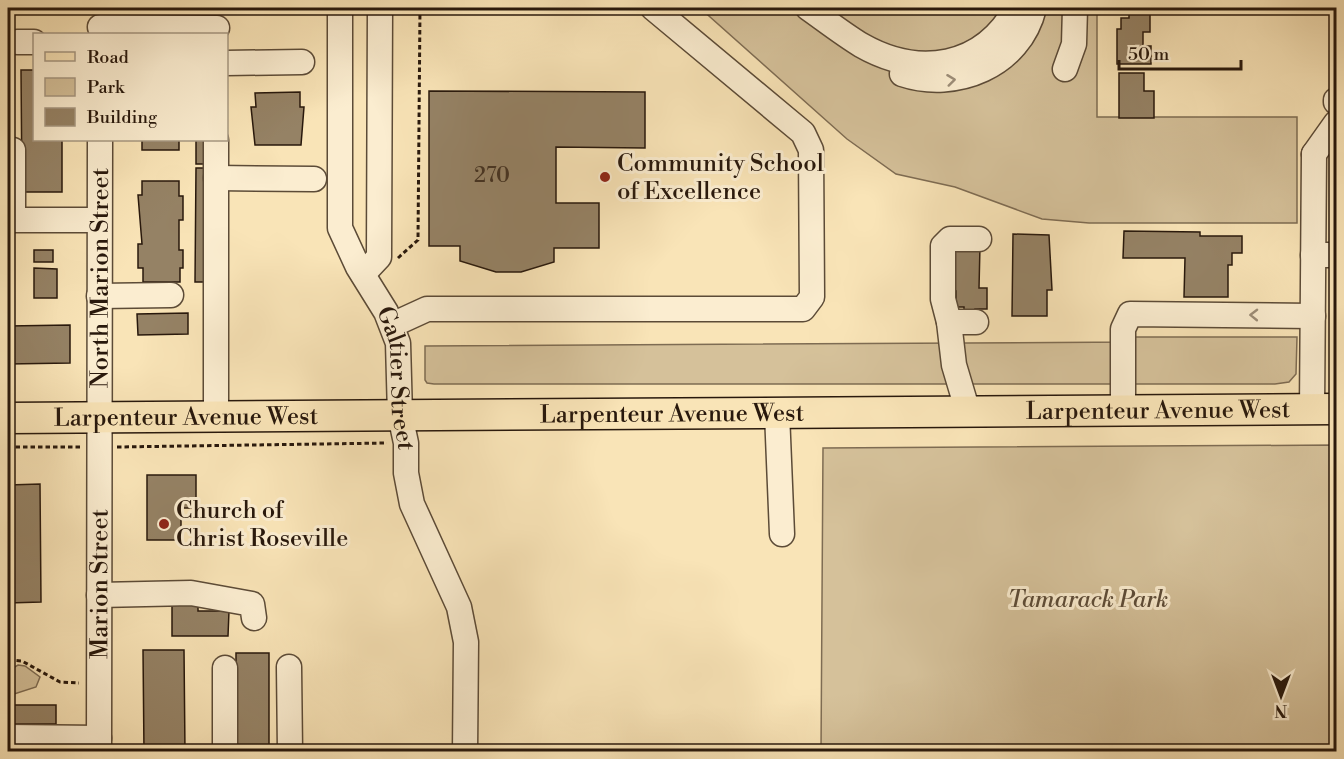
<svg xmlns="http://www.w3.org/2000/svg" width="1344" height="759" font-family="'Libre Bodoni',serif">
<rect width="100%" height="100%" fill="#f9e4b7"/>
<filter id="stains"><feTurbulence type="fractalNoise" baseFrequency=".00333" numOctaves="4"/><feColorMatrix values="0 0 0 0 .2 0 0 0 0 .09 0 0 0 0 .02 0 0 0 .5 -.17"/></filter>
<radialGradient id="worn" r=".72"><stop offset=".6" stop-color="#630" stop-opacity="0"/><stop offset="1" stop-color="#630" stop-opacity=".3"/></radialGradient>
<!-- green -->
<path fill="#d5c19a" stroke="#7e6c53" stroke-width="1.5" d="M700 8H1097V117H1297V223H1089L1042 219 955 187 896 174 847 139Z
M1134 337H1297L1296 374 1289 382 1275 384H434L427 383 425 380V346L1134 342Z
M1336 445V751H821L823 448Z
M18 665 25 666 40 677 36 687 8 696V671Z"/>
<!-- building -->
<path fill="#958265" stroke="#28180c" stroke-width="1.5" d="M8 8H60V10H32V13H24V10H8Z
M1129 8H1150V32H1143V46H1151V64H1117V29H1121V18H1129Z
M21 70H34V140H62V192H22Z
M1119 73H1144V91H1154V118H1119Z
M429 91 645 92V148L556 147V203H599V248H554V262L521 272H496L460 261V246H429Z
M300 92V107H304L301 145H255L251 107H256L255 93Z
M142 140H179V150H142Z
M196 140H214L213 164H196Z
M196 168H213L212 282H195Z
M142 181H179V196H183V220H179V250H183V268H180V282H143V268H138V244H142L138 195H142Z
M1124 231 1200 232V236H1242V253H1232V265H1228V297H1184L1185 258H1123Z
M1013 234 1049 235 1052 290H1047V316H1012Z
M949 246H980L979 288H987V309H975V314H964V307H956V291L949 290Z
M34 250H53V262H34Z
M34 268 57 269V298H34Z
M188 313V334L138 335 137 314Z
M70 325V363L8 364V326Z
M147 475H196V508H181V540H147Z
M40 484 41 602 8 603V485Z
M172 602H198V611H229L228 636H172Z
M143 650H184L185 752H144Z
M236 653H269V752H236Z
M8 705H56V724H8Z"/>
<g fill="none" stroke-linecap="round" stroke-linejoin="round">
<!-- minor casing -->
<g stroke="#5c4b37" stroke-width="27">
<g id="minor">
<path id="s1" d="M340 8V228L358 267 386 312 398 343 400 415 406 443V473L412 504 459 607 466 642 465 752"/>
<path d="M808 8C825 20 843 34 861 45 919 78 983 68 1016 8"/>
<path d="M100 27 217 28"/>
<path d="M17 42H34"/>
<path d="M226 63 302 62"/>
<path d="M1065 69 1074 44 1075 8"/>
<path d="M902 74C956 92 1020 66 1034 8"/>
<path d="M1336 100V102"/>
<path d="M13 150V220H99"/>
<path d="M1314 154 1336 123"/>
<path d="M216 178 314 179"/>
<path d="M1313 255H1336"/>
<path d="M363 274 379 257 380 8"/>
<path d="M99 296 171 295"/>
<path d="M949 322 954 365 968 412"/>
<path d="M976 322H949L943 299V246L950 239H979"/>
<path d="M392 325 427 309H803L812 297 811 150 803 133 653 8"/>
<path d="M1312 409 1314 154"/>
<path d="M1123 410V329L1130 314 1313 316"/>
<path d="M777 413 782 534"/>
<path d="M216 417V140"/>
<path d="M99 595 191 593 252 604 254 618"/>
<path d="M289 667 290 752"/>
<path d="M225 668V752"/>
<path d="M8 737 99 738"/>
<path id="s2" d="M99 752 100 140"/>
</g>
</g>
<!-- major casing -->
<g stroke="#28180c" stroke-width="33">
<g id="major">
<path id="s3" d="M8 418 1336 409"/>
</g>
</g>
<!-- path -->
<path stroke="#28180c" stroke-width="3" stroke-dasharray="4.5 3" stroke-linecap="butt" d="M398 258 418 240 420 8
M8 447H81
M117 447 387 443
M9 660 22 661 60 682 79 683"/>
<!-- minor -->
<use href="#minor" stroke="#fbedd0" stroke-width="24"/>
<!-- major -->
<use href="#major" stroke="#f9e4b7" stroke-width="30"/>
</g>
<!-- one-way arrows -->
<defs><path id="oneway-chevron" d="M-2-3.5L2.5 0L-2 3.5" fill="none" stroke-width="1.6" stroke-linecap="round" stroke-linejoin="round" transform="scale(1.5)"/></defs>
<g stroke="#9c8d78">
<use href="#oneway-chevron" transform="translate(951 80) rotate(-7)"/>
<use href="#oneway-chevron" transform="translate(1254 315) rotate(-179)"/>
</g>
<!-- markers -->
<g fill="#8f2418" stroke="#fbedd0" stroke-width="2">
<circle cx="605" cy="177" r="6"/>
<circle cx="164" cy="524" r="6"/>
</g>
<g text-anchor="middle" stroke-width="6" stroke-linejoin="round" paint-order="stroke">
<!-- number labels -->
<g font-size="21" fill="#433222">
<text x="492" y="182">270</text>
</g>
<!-- poi labels -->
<g font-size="24" fill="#28180c" stroke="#fbedd0" text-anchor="start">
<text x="617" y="171">Community School<tspan x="617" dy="28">of Excellence</tspan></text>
<text x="176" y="518">Church of<tspan x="176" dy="28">Christ Roseville</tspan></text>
</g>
<!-- street labels -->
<g font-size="24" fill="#28180c" stroke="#fbedd0">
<text dy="8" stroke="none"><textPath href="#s2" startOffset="474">North Marion Street</textPath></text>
<text dy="8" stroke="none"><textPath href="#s1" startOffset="384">Galtier Street</textPath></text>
<text dy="8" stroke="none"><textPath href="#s3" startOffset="1150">Larpenteur Avenue West</textPath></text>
<text dy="8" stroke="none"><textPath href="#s3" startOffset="664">Larpenteur Avenue West</textPath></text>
<text dy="8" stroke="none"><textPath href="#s3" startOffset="178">Larpenteur Avenue West</textPath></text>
<text dy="8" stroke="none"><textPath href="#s2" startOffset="168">Marion Street</textPath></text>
</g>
<!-- park labels -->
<g font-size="24" font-style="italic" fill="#5c4b37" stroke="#fbedd0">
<text x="1088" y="607">Tamarack Park</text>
</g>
</g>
<!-- margin -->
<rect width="1344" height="759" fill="none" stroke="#f9e4b7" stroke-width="30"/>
<rect x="9" y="9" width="1326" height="741" fill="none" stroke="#28180c" stroke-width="3"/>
<rect x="15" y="15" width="1314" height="729" fill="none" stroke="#28180c" stroke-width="1.5"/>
<!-- legend -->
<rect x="33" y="33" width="195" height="108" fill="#fbedd0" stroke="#a79882" stroke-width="1.5"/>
<rect x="45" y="52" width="30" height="9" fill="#f9e4b7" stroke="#a79882" stroke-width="1.5"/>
<text x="87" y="63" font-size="18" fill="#28180c">Road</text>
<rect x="45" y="78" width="30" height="18" fill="#d5c19a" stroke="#a79882" stroke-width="1.5"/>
<text x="87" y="93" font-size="18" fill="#28180c">Park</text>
<rect x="45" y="108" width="30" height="18" fill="#958265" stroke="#a79882" stroke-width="1.5"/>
<text x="87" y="123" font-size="18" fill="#28180c">Building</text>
<!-- north arrow -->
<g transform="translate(1281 696) rotate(180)" stroke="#fbedd0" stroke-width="4.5" paint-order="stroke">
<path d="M0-4.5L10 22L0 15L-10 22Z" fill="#28180c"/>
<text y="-9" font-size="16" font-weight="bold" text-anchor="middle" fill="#28180c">N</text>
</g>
<!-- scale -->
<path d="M1119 60v9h122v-9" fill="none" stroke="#28180c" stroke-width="3"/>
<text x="1128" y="60" font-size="18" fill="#28180c" stroke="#fbedd0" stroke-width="4.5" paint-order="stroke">50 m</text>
<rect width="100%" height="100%" filter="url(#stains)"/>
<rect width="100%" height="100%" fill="url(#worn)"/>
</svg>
